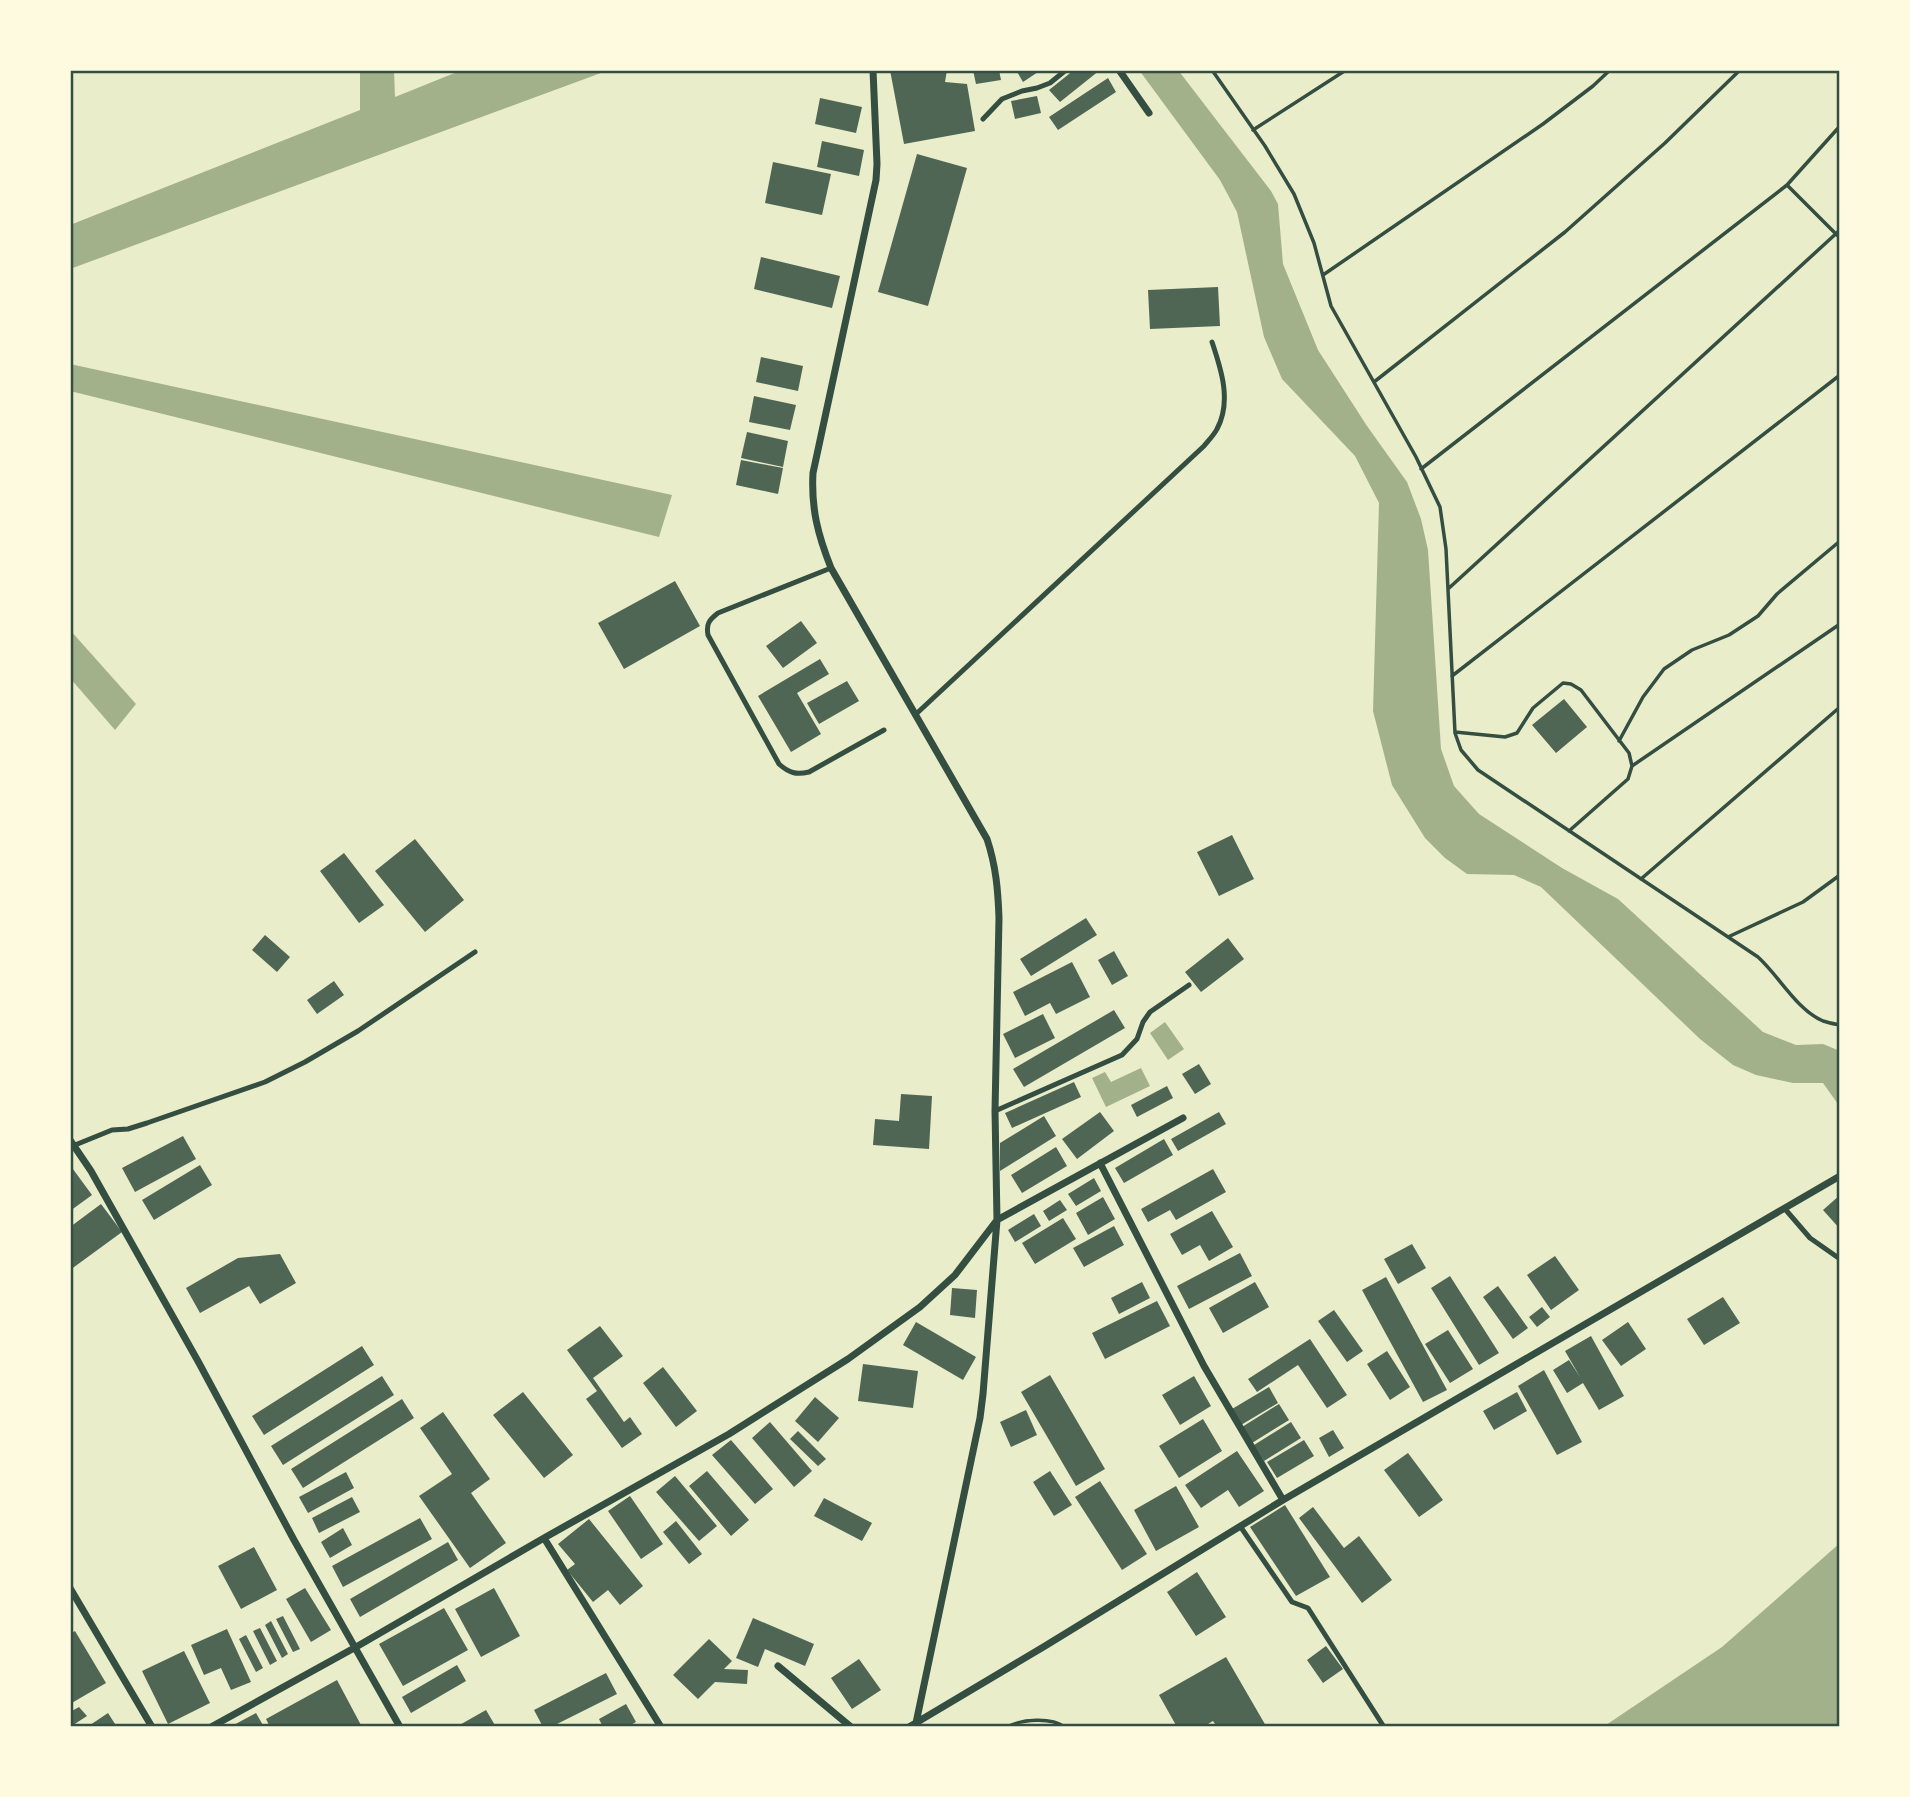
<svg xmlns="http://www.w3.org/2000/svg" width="1910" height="1797" font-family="Ubuntu,sans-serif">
<rect width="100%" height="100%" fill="#e9edc9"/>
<!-- water -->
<path fill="#a3b18a" d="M360 70H394L395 97 462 70H609L70 269V225L360 110Z
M1139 70H1178L1271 191 1278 204 1283 264 1318 350 1367 426 1407 482 1421 519 1428 550 1441 749 1454 786 1479 814 1562 868 1618 899 1763 1032 1796 1045 1823 1044 1840 1051V1107L1823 1083H1793L1756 1075 1733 1065 1700 1039 1541 887 1514 875 1467 874 1445 858 1425 838 1392 785 1373 711 1379 503 1355 456 1282 379 1264 337 1237 212 1220 180Z
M70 364 672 495 659 537 70 391Z
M70 630 136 704 115 730 70 678Z
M1165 1022 1184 1049 1168 1060 1150 1033Z
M1141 1068 1150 1086 1106 1107 1092 1078 1105 1072 1111 1082Z
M1840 1543V1727H1603L1722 1647Z"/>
<!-- building -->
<path fill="#4f6655" d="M890 70H947L945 82 967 84 975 131 904 144Z
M973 70H999L1001 80 976 84Z
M1016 70H1041L1023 82Z
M1074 70H1100L1060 102 1049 90Z
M1108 78 1116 92 1058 130 1049 117Z
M1037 96 1041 113 1015 119 1011 101Z
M820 98 862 107 856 133 815 124Z
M822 141 864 150 859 176 817 167Z
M917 154 967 168 928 306 878 292Z
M773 162 831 174 822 215 765 203Z
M761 257 840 276 832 308 754 289Z
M1218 287 1220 326 1150 329 1148 290Z
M761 357 803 366 798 391 756 382Z
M754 396 796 405 790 430 749 422Z
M747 432 788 441 783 467 741 458Z
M741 460 783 468 778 494 736 485Z
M675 581 700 626 624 669 598 623Z
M801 621 817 643 783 668 766 646Z
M820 659 829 674 797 693 821 734 791 752 758 696Z
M847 681 859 701 819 724 807 703Z
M1564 699 1587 727 1556 753 1532 725Z
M1232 835 1254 879 1219 896 1197 852Z
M415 839 464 900 425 932 375 871Z
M344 853 384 905 359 923 320 871Z
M1086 918 1097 935 1031 976 1020 959Z
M265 935 290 957 277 972 252 950Z
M1228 938 1244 959 1201 992 1185 972Z
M1114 951 1128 976 1112 985 1098 960Z
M1072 962 1090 997 1056 1014 1050 1003 1025 1016 1013 992Z
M334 981 344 995 317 1014 307 1000Z
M1114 1010 1125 1028 1024 1087 1013 1069Z
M1043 1014 1055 1038 1015 1058 1003 1034Z
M1199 1064 1211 1084 1195 1094 1182 1074Z
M1074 1082 1081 1097 1012 1128 1005 1113Z
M1167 1086 1173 1098 1137 1117 1131 1105Z
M901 1094 932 1096 929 1149 873 1145 875 1119 899 1121Z
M1100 1112 1114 1131 1077 1159 1062 1139Z
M1219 1112 1226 1124 1178 1151 1171 1139Z
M1044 1116 1056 1136 1000 1171V1143Z
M183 1136 196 1159 135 1192 122 1168Z
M1164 1139 1173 1155 1124 1183 1115 1168Z
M1056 1147 1067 1166 1022 1193 1011 1175Z
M70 1165 92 1195 70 1211Z
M200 1165 212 1185 154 1220 142 1200Z
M1213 1169 1226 1192 1176 1220 1170 1210 1148 1222 1141 1209Z
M1094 1178 1101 1191 1076 1206 1068 1194Z
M1840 1195V1229L1823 1210Z
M1103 1197 1115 1219 1088 1235 1076 1213Z
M1060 1200 1067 1210 1049 1221 1043 1211Z
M101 1204 122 1232 70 1270V1227Z
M1212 1211 1233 1247 1209 1261 1200 1245 1182 1255 1170 1234Z
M1034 1214 1041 1226 1015 1242 1008 1230Z
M1063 1218 1076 1239 1035 1264 1022 1243Z
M1114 1226 1124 1245 1084 1267 1073 1248Z
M1412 1244 1426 1268 1398 1284 1384 1259Z
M1240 1253 1252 1276 1189 1309 1177 1286Z
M280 1254 296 1283 260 1304 249 1286 200 1313 186 1288 238 1258Z
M1555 1256 1579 1290 1551 1310 1527 1275Z
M1450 1276 1499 1353 1479 1365 1431 1288Z
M1386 1277 1447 1390 1423 1402 1362 1290Z
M1142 1282 1150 1298 1119 1314 1111 1298Z
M1255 1282 1269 1307 1223 1333 1209 1308Z
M1498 1286 1528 1328 1513 1339 1483 1297Z
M952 1288 977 1290 975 1318 950 1315Z
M1723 1297 1740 1323 1704 1345 1687 1319Z
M1157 1301 1170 1326 1105 1359 1092 1333Z
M1542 1307 1550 1317 1537 1327 1529 1317Z
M1334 1310 1363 1351 1347 1362 1318 1321Z
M916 1322 976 1357 963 1380 903 1345Z
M1628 1322 1646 1349 1621 1366 1602 1340Z
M600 1326 623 1356 593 1378 624 1422 630 1417 642 1434 622 1448 586 1399 597 1391 567 1350Z
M1448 1330 1473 1369 1450 1383 1425 1344Z
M1591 1336 1624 1396 1599 1410 1583 1383 1567 1393 1553 1370 1569 1360 1580 1377 1565 1351Z
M1310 1339 1347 1395 1327 1408 1298 1365 1257 1392 1248 1379Z
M362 1346 374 1365 264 1435 252 1416Z
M1387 1351 1410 1387 1390 1400 1367 1364Z
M863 1364 918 1371 913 1408 858 1401Z
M663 1367 697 1411 676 1427 643 1383Z
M1544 1370 1582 1442 1557 1455 1518 1386Z
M1050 1375 1105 1469 1076 1486 1021 1392Z
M382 1376 394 1395 283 1465 271 1446Z
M1194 1376 1211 1406 1180 1425 1162 1395Z
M1269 1387 1278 1403 1241 1425 1232 1409Z
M523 1392 573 1455 544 1478 493 1415Z
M1517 1392 1527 1411 1494 1430 1483 1411Z
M815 1397 839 1418 818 1442 795 1421Z
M402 1399 414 1418 303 1488 291 1469Z
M1279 1404 1289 1420 1252 1443 1242 1427Z
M1026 1410 1037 1435 1011 1447 1000 1422Z
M443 1412 490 1479 471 1493 506 1543 470 1568 419 1496 452 1474 420 1428Z
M1203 1419 1222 1451 1179 1478 1159 1446Z
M770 1422 812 1471 794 1487 752 1438Z
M1291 1422 1301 1438 1264 1461 1254 1445Z
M1333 1430 1344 1448 1329 1457 1319 1438Z
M798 1431 826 1459 818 1466 790 1439Z
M731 1440 773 1489 755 1504 712 1455Z
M1304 1440 1314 1456 1277 1478 1267 1462Z
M1237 1451 1264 1491 1239 1507 1228 1490 1201 1508 1185 1485Z
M1408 1453 1443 1500 1419 1517 1384 1470Z
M707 1471 749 1520 731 1536 689 1486Z
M1050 1471 1072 1505 1054 1516 1033 1482Z
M346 1472 354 1488 308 1513 299 1497Z
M675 1476 717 1526 699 1541 656 1492Z
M1100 1481 1147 1554 1122 1570 1075 1497Z
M1176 1486 1199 1527 1156 1551 1134 1510Z
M630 1496 663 1544 641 1559 608 1511Z
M352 1497 360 1512 319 1533 312 1518Z
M824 1498 872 1523 862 1541 814 1516Z
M1285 1505 1330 1577 1296 1596 1250 1527Z
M1313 1507 1344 1548 1359 1536 1392 1580 1362 1603 1299 1518Z
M420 1518 432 1539 343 1587 332 1566Z
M589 1519 643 1586 620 1605 608 1590 593 1602 567 1570 575 1564 558 1544Z
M676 1521 702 1554 689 1564 663 1532Z
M343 1528 352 1545 330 1558 321 1542Z
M448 1542 458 1560 360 1617 350 1599Z
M254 1547 277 1590 241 1609 218 1566Z
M1197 1572 1226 1617 1196 1636 1167 1592Z
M305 1588 331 1630 311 1642 286 1599Z
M494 1588 520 1636 481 1657 455 1609Z
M444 1608 468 1650 403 1686 379 1644Z
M283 1616 300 1649 293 1652 276 1619Z
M753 1618 814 1644 805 1666 765 1649 758 1667 736 1658Z
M271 1621 288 1654 282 1658 265 1625Z
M260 1628 277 1661 270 1665 253 1631Z
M227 1629 251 1682 231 1690 221 1668 204 1675 191 1645Z
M75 1631 106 1683 70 1704V1634Z
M246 1635 263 1668 256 1672 239 1639Z
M709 1639 732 1661 724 1669 748 1670 747 1684 715 1682 698 1699 673 1675Z
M1326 1646 1343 1669 1323 1683 1307 1660Z
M184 1651 210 1703 168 1724 142 1671Z
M1226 1657 1266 1726 1264 1727H1217L1213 1721 1203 1727H1177L1159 1695Z
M859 1659 881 1690 852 1709 831 1678Z
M457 1665 466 1681 411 1713 402 1697Z
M606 1673 617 1694 551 1727H543L534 1710Z
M337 1680 362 1727H270L266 1719Z
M626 1704 636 1722 627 1727H603L599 1719Z
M79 1707 87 1716 70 1727V1712Z
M486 1710 496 1727H456Z
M108 1713 117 1727H87Z
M256 1713 264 1727H230Z"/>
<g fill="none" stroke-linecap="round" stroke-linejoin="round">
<!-- path -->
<path stroke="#344e41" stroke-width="3.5" d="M1212 70 1265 146 1294 194 1314 243 1331 306 1416 457 1440 507 1446 549 1455 733 1461 750 1478 770 1758 957C1779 976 1797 1010 1823 1021 1829 1023 1835 1024 1840 1025
M1253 130 1346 70
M1787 185 1840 238
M1323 275 1543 124 1593 86 1610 70
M1374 382 1565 232 1665 143 1740 70
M1421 469 1787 185 1840 126
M1448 589 1840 230
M1452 676 1840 375
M1455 732 1505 737 1517 733 1533 708 1563 683 1571 684 1581 690 1629 753 1632 766 1628 779 1569 831
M1619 741 1643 697 1664 669 1692 650 1729 635 1758 616 1777 594 1840 541
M1632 766 1840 624
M1641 879 1840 707
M1728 937 1803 902 1840 875
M1007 1727C1022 1719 1051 1717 1065 1727"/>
<!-- service -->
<path stroke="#344e41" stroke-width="5" d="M983 119 1002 99 1022 91 1037 88 1050 83 1066 70
M831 568 718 613C709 620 706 624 708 635L779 764C789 773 796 775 809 772L884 730
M915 715 1204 446C1208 441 1214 435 1217 429 1232 401 1221 369 1212 342
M995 1111 1122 1055 1137 1039 1143 1022 1150 1012 1189 985
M75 1145 112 1130 128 1129 147 1123 265 1082 305 1062 358 1031 475 952
M1785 1209 1810 1238 1840 1259
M1240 1526 1292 1602 1308 1608 1384 1727"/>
<!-- minor -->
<path stroke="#344e41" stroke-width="7" d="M873 70 877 164 876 180 813 473C811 509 818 535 831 568L987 839C996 866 998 890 999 918L995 1111 997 1220 983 1394 980 1418 916 1723
M1119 70 1149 113
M70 1140 91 1171 199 1363 294 1540 400 1727
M1100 1163 1204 1366 1283 1500
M544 1538 661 1727
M70 1588 152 1727
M778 1666 851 1727
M211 1727 356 1647 544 1538 729 1434 848 1359 920 1307 955 1275 997 1220 1183 1118
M909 1727 1045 1646 1283 1500 1840 1176"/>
</g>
<!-- border -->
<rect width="1910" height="1797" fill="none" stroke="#fefae0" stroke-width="144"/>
<rect x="72" y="72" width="1766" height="1653" fill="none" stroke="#344e41" stroke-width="2.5"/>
</svg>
